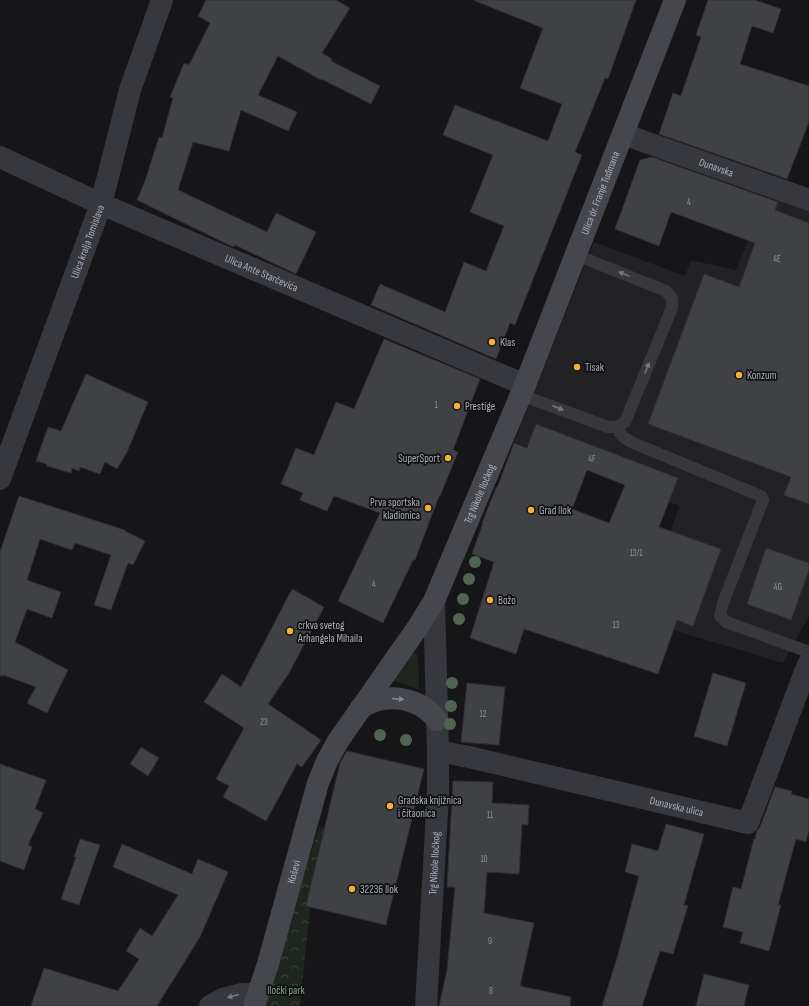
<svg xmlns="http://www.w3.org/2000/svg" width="809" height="1006" font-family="'Sofia Sans Condensed',sans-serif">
<defs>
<pattern id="park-crowns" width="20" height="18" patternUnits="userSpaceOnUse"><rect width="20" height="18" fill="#1e261f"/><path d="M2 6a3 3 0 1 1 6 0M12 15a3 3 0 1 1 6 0" fill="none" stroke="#3c433d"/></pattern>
</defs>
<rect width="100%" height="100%" fill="#161618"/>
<!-- built -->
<path fill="#222225" d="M766 197 809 211V616L783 663 673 630 677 621 644 609 679 506 514 442 594 242 685 276 691 260 736 270Z"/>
<!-- green -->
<path fill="#1e261f" d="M411 653 417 654 419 671V690L410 686 389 680Z"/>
<!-- park -->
<path fill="url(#park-crowns)" d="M319 827 324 828 306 906 310 907 300 1006H266L282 945Z"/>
<!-- building -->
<path fill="#404145" stroke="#303034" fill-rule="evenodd" d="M206 0H336L350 8 322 53 332 59 331 61 380 86 371 104 321 79V80L278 56 258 95 297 112 288 131 241 110 229 151 193 142 178 190 267 232 276 213 316 232 296 274 235 245 234 247 229 245 137 200 145 181 159 137 162 138 173 98 170 97 184 63 189 65 210 23 198 16Z
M475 0H636L608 79 605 78 575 152 582 155 515 325 510 323 496 359 371 305 380 284 445 312 464 262 486 271 504 226 470 212 493 155 443 135 455 105 548 141 562 104 520 88 543 28 475 1Z
M708 0H755L781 9 773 33 752 26 740 64 809 86V122L787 179 659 134 673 93 681 96 701 37 696 35Z
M652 157 778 202 775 210 809 223V504L784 495 791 477 648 424 704 274 739 287 755 243 671 212 659 246 615 229 640 160Z
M384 339 480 379 453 450 458 452 440 496H439L415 560H413L383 623 338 601 380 513 334 496 327 511 300 500 303 493 281 484 296 448 314 455 336 402 354 409Z
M86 374 148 402 127 452 117 469 105 462 100 474 80 467 79 471 72 468 71 473 47 466V464L36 461 48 427 61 431Z
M536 424 678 478 659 527 721 549 693 626 677 620 658 674 524 629 516 654 470 638 494 562 472 554 483 523H482L496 488H497L514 443 527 448ZM587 470 625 485 609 523 572 509Z
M19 496 125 530V531L145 541 133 565 128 563 111 610 94 605 111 555 75 543 72 550 40 539 27 580 61 592 52 618 27 609 15 642 68 670 47 713 27 703 36 687 3 675V676H0V552Z
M766 548 809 563V570L791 620 747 604Z
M292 589 324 607 289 673 268 704 321 740 302 767 297 764 266 821 223 797 229 786 216 779 244 728 204 702 222 674 241 687Z
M713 673 746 683 727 746 694 736Z
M467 683 505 687 499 745 461 742Z
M141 747 159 758 148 776 130 764Z
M347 751 424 769 386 925 306 906 340 763Z
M0 764 46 780 35 809 43 813 28 845 32 847 24 870 0 861Z
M453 781 493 782 492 803 529 805 528 825 522 824 519 874 487 872 484 913 534 923 520 986 571 997 570 1006H439L447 970 455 887H447Z
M775 787 792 791 791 794 809 799V829L806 842 796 839 778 905H781L769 951 740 943 743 932 723 927 733 887 741 889 754 839H755L757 831 760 827Z
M666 824 704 834 684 905 688 906 673 954 660 951 642 1006H602L617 958 639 876 625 872 632 844 658 851Z
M80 839 100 845 79 905 61 899 76 857H74Z
M122 844 192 874 198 859 228 872 200 937 157 1006H31L44 968 118 991 139 959 126 951 140 928 152 936 178 895 113 867Z
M704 974 749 985 744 1006H696Z"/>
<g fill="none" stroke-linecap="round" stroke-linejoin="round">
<!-- lane -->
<path stroke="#37383d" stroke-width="12" d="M521 395 608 427H617L625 422 672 308V298L666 291 576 255
M617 427 622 436 631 442 761 496 763 500 723 603 720 616 726 622 809 652"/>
<!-- street -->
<g stroke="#37383d" stroke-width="22">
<path id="s1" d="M623 134 809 200"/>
<path id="s2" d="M0 157 101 204 525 385"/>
<path id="s3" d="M0 479 101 204 130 90 162 0"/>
<path id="s4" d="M438 751 469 757 748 823 805 672 809 663"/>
<path d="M210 1006 223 999 242 994H258"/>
<path id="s5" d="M426 1006 438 794V751L434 601"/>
</g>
<!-- secondary -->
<g stroke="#45474d" stroke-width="22">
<path d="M361 708C366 705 370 702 375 701 392 695 412 699 426 709 430 712 434 716 437 720"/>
<path id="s6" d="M254 1006 268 964 318 783 327 761 338 741 418 627 434 601 525 385 675 0"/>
</g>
</g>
<!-- trees -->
<g fill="#506452">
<circle cx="475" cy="562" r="6"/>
<circle cx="469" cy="579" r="6"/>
<circle cx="463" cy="599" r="6"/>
<circle cx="459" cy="619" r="6"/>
<circle cx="452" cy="683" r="6"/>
<circle cx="451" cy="706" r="6"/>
<circle cx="450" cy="724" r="6"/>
<circle cx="380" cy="735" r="6"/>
<circle cx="406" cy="740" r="6"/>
</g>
<!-- one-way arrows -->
<defs><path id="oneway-solid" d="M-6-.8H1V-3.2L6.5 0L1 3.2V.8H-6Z"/></defs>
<g fill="#757881">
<use href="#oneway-solid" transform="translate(624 274) rotate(-158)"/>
<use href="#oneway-solid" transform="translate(647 368) rotate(-68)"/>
<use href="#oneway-solid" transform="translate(558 408) rotate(21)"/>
<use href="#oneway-solid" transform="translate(233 996) rotate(165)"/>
</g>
<use fill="#858993" href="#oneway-solid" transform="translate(398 699) rotate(5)"/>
<!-- markers -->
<g fill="#f2b134" stroke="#111113" stroke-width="1.5">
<circle cx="492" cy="342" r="4"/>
<circle cx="577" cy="367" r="4"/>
<circle cx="739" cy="375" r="4"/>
<circle cx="457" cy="406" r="4"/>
<circle cx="448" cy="458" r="4"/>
<circle cx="428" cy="508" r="4"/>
<circle cx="531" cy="510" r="4"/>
<circle cx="490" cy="600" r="4"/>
<circle cx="290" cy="631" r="4"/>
<circle cx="390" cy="806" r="4"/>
<circle cx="352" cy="889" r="4"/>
</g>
<g text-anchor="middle" stroke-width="3.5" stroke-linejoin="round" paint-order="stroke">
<!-- number labels -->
<g font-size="9" fill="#8e929b">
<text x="689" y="205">4</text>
<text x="777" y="262">4E</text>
<text x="436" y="408">1</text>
<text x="592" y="462">4F</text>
<text x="636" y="556">13/1</text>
<text x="374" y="587">4</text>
<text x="778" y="590">4G</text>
<text x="616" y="628">13</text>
<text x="483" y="717">12</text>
<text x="264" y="725">23</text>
<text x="490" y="818">11</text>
<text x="484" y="862">10</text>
<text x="490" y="944">9</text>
<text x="491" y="994">8</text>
</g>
<!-- street labels -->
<g font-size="11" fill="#a8adb8" stroke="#111113">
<text dy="4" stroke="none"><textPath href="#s1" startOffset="99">Dunavska</textPath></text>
<text dy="4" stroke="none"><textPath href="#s6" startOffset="889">Ulica dr. Franje Tuđmana</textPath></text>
<text dy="4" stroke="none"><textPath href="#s3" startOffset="253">Ulica kralja Tomislava</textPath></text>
<text dy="4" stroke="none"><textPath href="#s2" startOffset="286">Ulica Ante Starčevića</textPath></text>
<text dy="4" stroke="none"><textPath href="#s6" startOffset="565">Trg Nikole Iločkog</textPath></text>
<text dy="4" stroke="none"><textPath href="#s4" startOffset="245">Dunavska ulica</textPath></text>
<text dy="4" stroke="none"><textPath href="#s5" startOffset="143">Trg Nikole Iločkog</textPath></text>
<text dy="4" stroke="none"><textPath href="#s6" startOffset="140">Koševi</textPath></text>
</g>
<!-- poi labels -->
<g font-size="11" fill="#a8adb8" stroke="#111113" text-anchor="start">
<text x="500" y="346">Klas</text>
<text x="585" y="371">Tisak</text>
<text x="747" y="379">Konzum</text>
<text x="465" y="410">Prestige</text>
<text x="440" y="462" text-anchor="end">SuperSport</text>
<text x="420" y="506" text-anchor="end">Prva sportska<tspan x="420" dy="13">kladionica</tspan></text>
<text x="539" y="514">Grad Ilok</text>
<text x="498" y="604">Božo</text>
<text x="298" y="629">crkva svetog<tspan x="298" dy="13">Arhangela Mihaila</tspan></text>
<text x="398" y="804">Gradska knjižnica<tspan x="398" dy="13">i čitaonica</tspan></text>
<text x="360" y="893">32236 Ilok</text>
</g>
<!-- park labels -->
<g font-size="11" fill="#7fa381" stroke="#111113">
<text x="286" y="994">Iločki park</text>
</g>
</g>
</svg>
